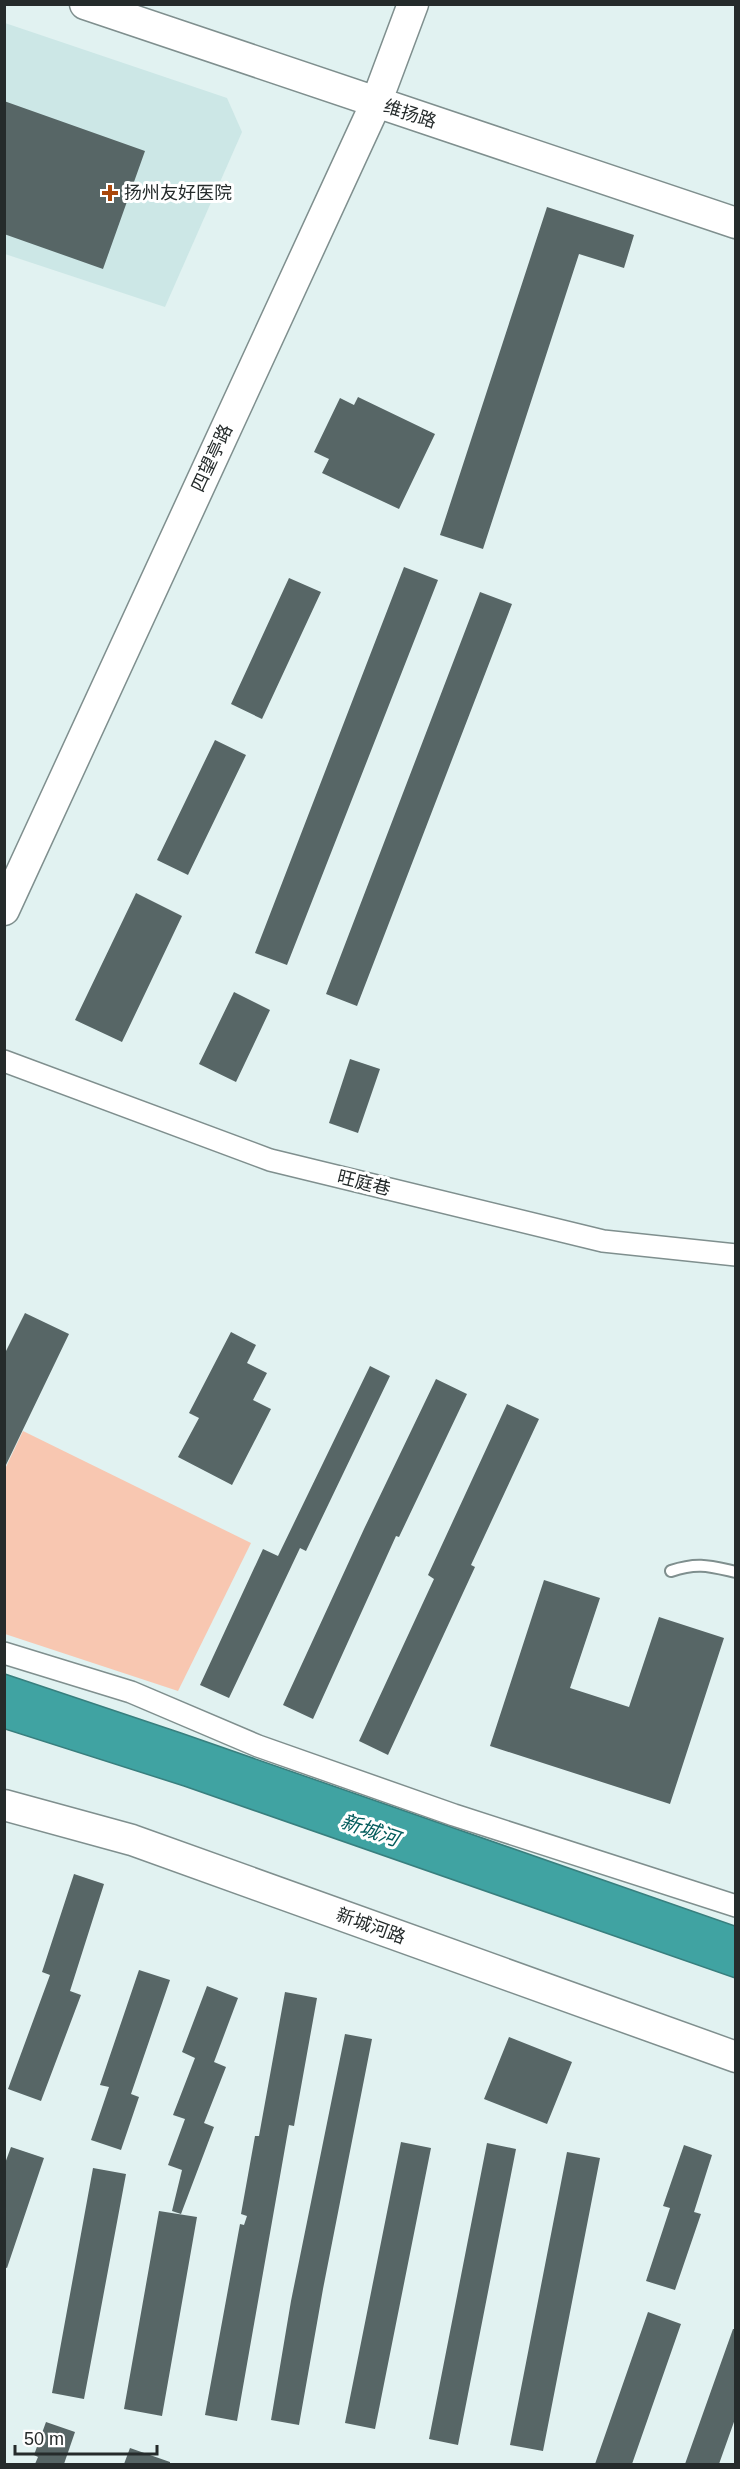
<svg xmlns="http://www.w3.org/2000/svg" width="740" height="2469" font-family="Arial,'Noto Sans SC',sans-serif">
<rect width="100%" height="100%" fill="#e1f2f1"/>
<!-- built -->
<path fill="#cce7e6" d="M5 23 227 98 242 132 165 307 5 254Z"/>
<!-- green -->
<path fill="#f8c7b1" d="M23 1431 251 1543 178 1691 5 1634V1469Z"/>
<!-- water -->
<path fill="#40a3a2" stroke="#387f7e" stroke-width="1.5" d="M5 1674 181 1733 735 1926V1978L184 1786 5 1729Z"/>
<!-- building -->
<path fill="#576666" d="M4 101 145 151 103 269 4 234Z
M547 207 634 235 624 268 579 254 483 549 440 535Z
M358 397 435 434 399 509 322 473 329 459 314 452 340 398 354 405Z
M404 567 438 580 287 965 255 953Z
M289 578 321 592 262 719 231 704Z
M480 592 512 604 357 1006 326 994Z
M215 740 246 755 188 875 157 860Z
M136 893 182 916 122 1042 75 1020Z
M234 992 270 1010 236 1082 199 1064Z
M350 1059 380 1069 358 1133 329 1123Z
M25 1313 69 1334 4 1469V1355Z
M231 1332 256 1345 247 1363 267 1373 253 1400 271 1409 232 1485 178 1457 199 1418 189 1413Z
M370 1366 390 1376 306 1551 300 1548 229 1698 200 1685 263 1549 278 1556Z
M436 1379 467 1394 399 1537 396 1536 313 1719 283 1705 364 1529Z
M507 1404 539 1419 471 1565 475 1567 388 1755 359 1741 434 1579 428 1575Z
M544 1580 600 1598 570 1688 629 1707 659 1617 724 1638 670 1804 490 1746Z
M74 1874 104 1884 70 1991 81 1995 41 2101 8 2089 50 1975 42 1972Z
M139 1970 170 1980 131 2094 139 2097 121 2150 91 2140 109 2087 100 2085Z
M207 1986 238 1998 214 2062 226 2067 204 2123 214 2127 181 2214 172 2211 182 2170 168 2165 185 2119 173 2115 195 2058 182 2052Z
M285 1992 317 1998 294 2126 289 2125 237 2421 205 2415 240 2224 244 2225 247 2216 241 2214 255 2136H259Z
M345 2034 372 2039 323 2289 299 2425 271 2420 291 2301Z
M509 2037 572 2062 547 2124 484 2099Z
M401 2142 431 2148 375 2429 345 2423Z
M487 2143 516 2149 458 2445 429 2439Z
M684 2145 712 2155 694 2212 701 2214 675 2290 646 2281 670 2208 663 2206Z
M11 2147 44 2158 7 2268 4 2267V2166Z
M567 2152 600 2158 543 2451 510 2445Z
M93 2168 126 2174 84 2399 52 2393Z
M159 2211 197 2217 162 2416 124 2409Z
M648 2312 681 2324 632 2464H595Z
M733 2329H735V2419L719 2464H685Z
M46 2422 75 2432 64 2464H35L38 2457 34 2455Z
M130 2448 170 2462V2464H124Z"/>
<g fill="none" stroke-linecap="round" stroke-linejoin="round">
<!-- lane casing -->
<g stroke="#7f8f8e" stroke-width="14">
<path id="lane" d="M671 1571C698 1562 709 1566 736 1572"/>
</g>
<!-- street casing -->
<g stroke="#7f8f8e" stroke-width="24">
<path id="street" d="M4 1061 270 1160 603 1241 736 1255
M4 1653 131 1692 258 1746 454 1815 736 1906"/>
</g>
<!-- secondary casing -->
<g stroke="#7f8f8e" stroke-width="33">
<path id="secondary" d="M85 4 736 223
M4 910 376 103 413 4
M4 1805 132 1840 736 2057"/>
</g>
<!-- lane -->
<use href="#lane" stroke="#fff" stroke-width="10"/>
<!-- street -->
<use href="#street" stroke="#fff" stroke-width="21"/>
<!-- secondary -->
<use href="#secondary" stroke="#fff" stroke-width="30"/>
</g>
<!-- markers -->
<path fill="#aa470b" stroke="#fff" stroke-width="2" d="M107 184h6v6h6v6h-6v6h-6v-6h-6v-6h6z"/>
<g text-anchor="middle" stroke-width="6" stroke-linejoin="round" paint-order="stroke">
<!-- street labels -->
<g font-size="18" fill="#252b2b" stroke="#fff">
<text transform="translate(410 114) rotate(18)" y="6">维扬路</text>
<text transform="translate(212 458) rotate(-65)" y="6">四望亭路</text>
<text transform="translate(364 1183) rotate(14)" y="6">旺庭巷</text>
<text transform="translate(371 1926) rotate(20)" y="6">新城河路</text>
</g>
<!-- poi labels -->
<g font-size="18" fill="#252b2b" stroke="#fff" text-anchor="start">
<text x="124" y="199">扬州友好医院</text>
</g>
<!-- water labels -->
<g font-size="20" font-style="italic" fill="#035c5c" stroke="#fff">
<text transform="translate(370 1830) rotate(19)" y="7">新城河</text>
</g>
</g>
<!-- border -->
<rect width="740" height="2469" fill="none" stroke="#252b2b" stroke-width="12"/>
<!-- scale -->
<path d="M15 2445v9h142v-9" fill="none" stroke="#252b2b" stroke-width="3"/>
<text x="24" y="2445" font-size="18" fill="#252b2b" stroke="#ffffff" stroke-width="4.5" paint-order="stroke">50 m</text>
</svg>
